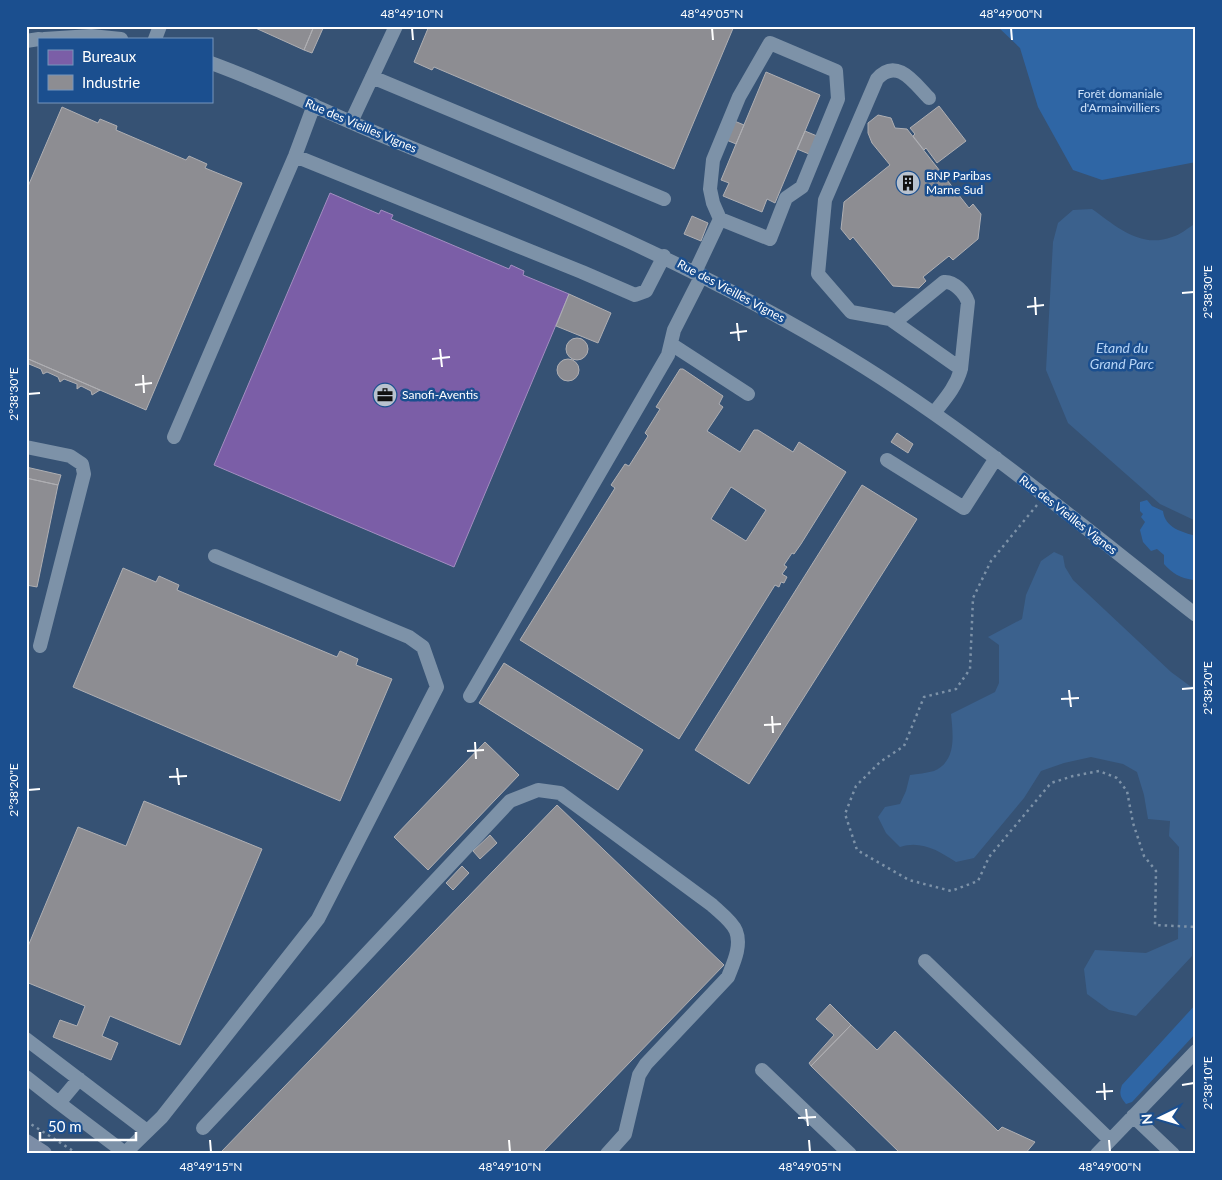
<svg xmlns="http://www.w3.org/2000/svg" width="1222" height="1180" font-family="Lato,sans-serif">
<rect width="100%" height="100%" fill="#365274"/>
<!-- green -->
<path fill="#2f66a5" d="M997 26H1196V162L1102 180 1073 170 1038 107 1020 48Z
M1147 500 1152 506 1163 511C1165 528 1182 532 1196 536V585L1193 580C1180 578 1172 573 1164 564V555L1157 549 1151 551 1143 542 1140 530 1145 522 1141 517 1143 514 1140 511V502Z
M1196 1004V1033L1132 1102 1126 1104C1120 1097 1119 1094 1122 1085Z"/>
<!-- water -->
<path fill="#3b618d" d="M1092 209C1116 226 1140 249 1172 237 1180 235 1188 228 1196 223V521L1160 504 1068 423 1046 370 1053 242 1058 223 1073 210Z
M1054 552 1063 556 1065 567 1073 580 1171 672 1190 686H1196V922H1193L1192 956 1136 1016 1109 1010 1087 994 1084 969 1095 950 1146 953 1178 939 1179 847 1169 836 1170 821 1148 819 1144 795 1137 772 1123 764 1091 757 1064 763 1041 771 1024 798 974 858 956 862C939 851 921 840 900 847L886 833 878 817 885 807 900 804 906 791 910 775C917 774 927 773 934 771 957 761 953 735 951 714L995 692 999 683V645L988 637 1022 619 1026 595 1041 561Z"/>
<!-- offices -->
<path fill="#7b5ea7" stroke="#a38ec1" d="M330 193 379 214 381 210 393 215 391 219 509 269 511 265 524 271 523 275 569 294 454 567 214 465Z"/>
<!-- industry -->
<path fill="#8d8d92" stroke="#afafb3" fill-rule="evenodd" d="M251 26H314L304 50Z
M314 26H324L312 53 304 50Z
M429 26H734L674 169 434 67 432 70 414 62Z
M766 72 820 95 775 203 767 199 762 212 723 196 729 183 721 180Z
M939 106 966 141 937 163 926 148 924 150 913 136 915 134 910 128Z
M62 107 98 123 100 119 117 126 116 130 186 160 189 156 207 164 205 168 242 183 146 410 26 358V191Z
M878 115 891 118 895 128 907 129 969 208 973 204 981 214 978 239 953 260 949 256 923 277 926 281 919 288 893 286 853 237 850 240 841 229 844 202 890 165 872 143 868 133V123Z
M732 120 744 125 736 144 724 139Z
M805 131 817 136 809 154 797 149Z
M692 216 708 223 701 241 684 234Z
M569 294 611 313 598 343 556 326Z
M566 349a11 11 0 1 1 22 0a11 11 0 1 1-22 0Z
M26 358 100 390 92 395 91 391 81 386 77 389V384L64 379 60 382 58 377 47 372 43 374 41 369 29 364 26 366Z
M557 370a11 11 0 1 1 22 0a11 11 0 1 1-22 0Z
M680 369H683L723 396 719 404 723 407 707 431 740 452 754 430H758L793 452 799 442 846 472 801 544 794 554 792 553 784 565 787 567 782 574 787 577 784 583 781 582 779 587 775 585 679 739 520 640 615 488 611 485 625 464 629 466 648 436 645 433 660 409 656 407ZM731 487 766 510 746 541 711 519Z
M897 433 913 444 908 453 891 442Z
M26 467 61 475 58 485 26 478Z
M26 478 58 485 37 587 26 585Z
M862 485 917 519 749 784 695 750Z
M123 568 156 582 159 576 179 585 177 590 337 657 340 651 358 659 356 665 392 679 340 801 73 687Z
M504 663 643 750 618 790 479 703Z
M485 742 519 775 428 870 394 837Z
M144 801 262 849 180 1045 110 1016 102 1036 118 1043 111 1060 53 1037 60 1020 77 1026 85 1006 26 982V951L78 827 126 846Z
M557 805 724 965 541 1154H225L222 1151Z
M490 835 497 843 480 859 473 851Z
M462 866 469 873 453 890 446 883Z
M830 1004 851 1025 811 1066 809 1063 834 1035 816 1019Z
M851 1025 877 1050 895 1031 998 1131 1002 1127 1035 1142 1025 1154H901L811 1066Z"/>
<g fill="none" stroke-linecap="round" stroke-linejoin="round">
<!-- path -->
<path stroke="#7d92a8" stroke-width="2.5" stroke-dasharray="2.5 4" stroke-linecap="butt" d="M1037 505 991 561 973 598 970 669 956 689 924 697 904 746 880 762 856 786 845 814 857 850 909 880 951 891 978 881 989 857 1051 783 1073 776 1099 771 1117 778 1127 791 1133 823 1144 856 1156 871 1155 925 1196 927
M26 1121 78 1154"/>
<!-- minor -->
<path stroke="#7d92a8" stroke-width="14" d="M44 39 91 36 121 39
M155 39 160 26
M26 41 39 39
M211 63C274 86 334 116 395 141 550 205 704 269 848 357 971 432 1082 526 1196 615
M372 77 664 199
M929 98C915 84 897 56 877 79L825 200 818 274 851 312 890 319 961 369
M351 122 396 26
M295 156 582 272 635 295 646 291 664 256
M695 272 720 219 770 239 786 198 802 187 838 99 836 71 770 43 739 97 713 160 710 189 713 203 720 219
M895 322 944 282C954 281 965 293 968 302L961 369C956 387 945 399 934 413
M671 344 748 394
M174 437 295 156 314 105
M26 447 70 456 82 464 84 474 40 646
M887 460 964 508 996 458
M470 696 668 355 674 330 702 275
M925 961 1110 1140
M26 1039 147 1131
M762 1070 850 1154
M26 1077 59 1103 79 1079
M59 1103 125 1153
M1133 1116 1173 1154
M203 1128 510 801 538 790 560 793 712 905C719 912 732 921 736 931 742 946 733 964 728 977L646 1064 639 1075 625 1134 607 1154
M124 1154 162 1117 318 919 437 687 423 647 409 637 215 556
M1097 1154 1196 1051"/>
<!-- major -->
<path stroke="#7d8ea7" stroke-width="18" d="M26 1143 43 1154"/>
</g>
<!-- ticks -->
<path fill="none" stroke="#fff" stroke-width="2" d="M412 28 413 40M712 28 713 40M1011 28 1012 40M1182 293 1194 292M1035 297 1036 315M1027 307 1044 305M737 323 739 341M730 333 747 331M440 349 442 367M432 359 450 357M143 375 144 393M135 385 152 383M28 394 40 393M1182 689 1194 688M1069 690 1071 707M1061 699 1079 698M772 716 773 733M764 725 781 724M475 742 476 759M467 751 484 750M177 768 179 785M169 777 187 776M28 790 40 789M1104 1083 1105 1100M1182 1085 1194 1083M1096 1092 1113 1091M806 1109 808 1126M798 1118 816 1117M210 1140 211 1152M509 1140 510 1152M809 1140 810 1152M1109 1140 1110 1152"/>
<!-- icons -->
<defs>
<g id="building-disc" transform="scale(1.25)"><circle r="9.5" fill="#b9c2ce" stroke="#1b4f8f"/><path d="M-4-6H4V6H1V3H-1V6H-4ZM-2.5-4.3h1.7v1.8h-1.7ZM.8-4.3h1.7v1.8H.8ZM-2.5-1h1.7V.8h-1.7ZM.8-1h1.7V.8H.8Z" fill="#111"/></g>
<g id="office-disc" transform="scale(1.25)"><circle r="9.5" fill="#b9c2ce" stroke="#1b4f8f"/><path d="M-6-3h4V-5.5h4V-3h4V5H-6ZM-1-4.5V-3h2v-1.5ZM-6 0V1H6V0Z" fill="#111"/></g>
</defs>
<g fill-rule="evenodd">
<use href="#building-disc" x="908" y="183"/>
<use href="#office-disc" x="385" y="395"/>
</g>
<g text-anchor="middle" stroke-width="5" stroke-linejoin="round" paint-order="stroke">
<!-- park labels -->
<g font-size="12" fill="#cfe3fa" stroke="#1b4f8f">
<text x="1120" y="98">Forêt domaniale<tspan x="1120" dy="14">d'Armainvilliers</tspan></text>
</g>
<!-- street labels -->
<g font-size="12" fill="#fff" stroke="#1b4f8f">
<text transform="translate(361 126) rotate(23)" y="4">Rue des Vieilles Vignes</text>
<text transform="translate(731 291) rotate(28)" y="4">Rue des Vieilles Vignes</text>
<text transform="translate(1068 515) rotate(38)" y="4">Rue des Vieilles Vignes</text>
</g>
<!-- poi labels -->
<g font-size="12" fill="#fff" stroke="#1b4f8f" text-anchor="start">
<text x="926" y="180">BNP Paribas<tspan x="926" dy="14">Marne Sud</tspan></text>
<text x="402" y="399">Sanofi-Aventis</text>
</g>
<!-- water labels -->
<g font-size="14" font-style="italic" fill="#b5d3f5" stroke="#1b4f8f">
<text x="1122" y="353">Etand du<tspan x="1122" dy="16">Grand Parc</tspan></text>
</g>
</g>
<!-- border -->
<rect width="1222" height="1180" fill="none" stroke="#1b4f8f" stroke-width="55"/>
<!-- legend -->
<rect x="38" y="38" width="175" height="65" fill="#1b4f8f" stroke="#7695bc"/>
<rect x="48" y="50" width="25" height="15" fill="#7b5ea7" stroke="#7695bc"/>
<text x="82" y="62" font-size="15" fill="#ffffff">Bureaux</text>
<rect x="48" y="75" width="25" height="15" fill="#8d8d92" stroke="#7695bc"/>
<text x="82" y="88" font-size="15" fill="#ffffff">Industrie</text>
<!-- north arrow -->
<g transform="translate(1160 1118) rotate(265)" stroke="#1b4f8f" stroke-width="4" paint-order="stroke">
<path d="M0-4L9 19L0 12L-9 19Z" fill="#ffffff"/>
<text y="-8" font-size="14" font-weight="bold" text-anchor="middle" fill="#ffffff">N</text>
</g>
<!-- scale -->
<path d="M40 1132v8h96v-8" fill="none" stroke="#ffffff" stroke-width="2.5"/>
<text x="48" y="1132" font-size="15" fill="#ffffff" stroke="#1b4f8f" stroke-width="4" paint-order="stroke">50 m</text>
<rect x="28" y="28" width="1166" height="1124" fill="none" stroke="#fff" stroke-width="2"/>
<g font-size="12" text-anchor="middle" fill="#fff">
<text x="412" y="18">48°49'10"N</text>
<text x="712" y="18">48°49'05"N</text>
<text x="1011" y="18">48°49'00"N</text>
<text transform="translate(1208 292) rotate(-90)" y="4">2°38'30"E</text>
<text transform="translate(14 394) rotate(-90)" y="4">2°38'30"E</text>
<text transform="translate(1208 688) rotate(-90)" y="4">2°38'20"E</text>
<text transform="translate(14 790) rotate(-90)" y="4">2°38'20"E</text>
<text transform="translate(1208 1083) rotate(-90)" y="4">2°38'10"E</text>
<text x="211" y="1171">48°49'15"N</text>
<text x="510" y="1171">48°49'10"N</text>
<text x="810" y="1171">48°49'05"N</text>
<text x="1110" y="1171">48°49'00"N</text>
</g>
</svg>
